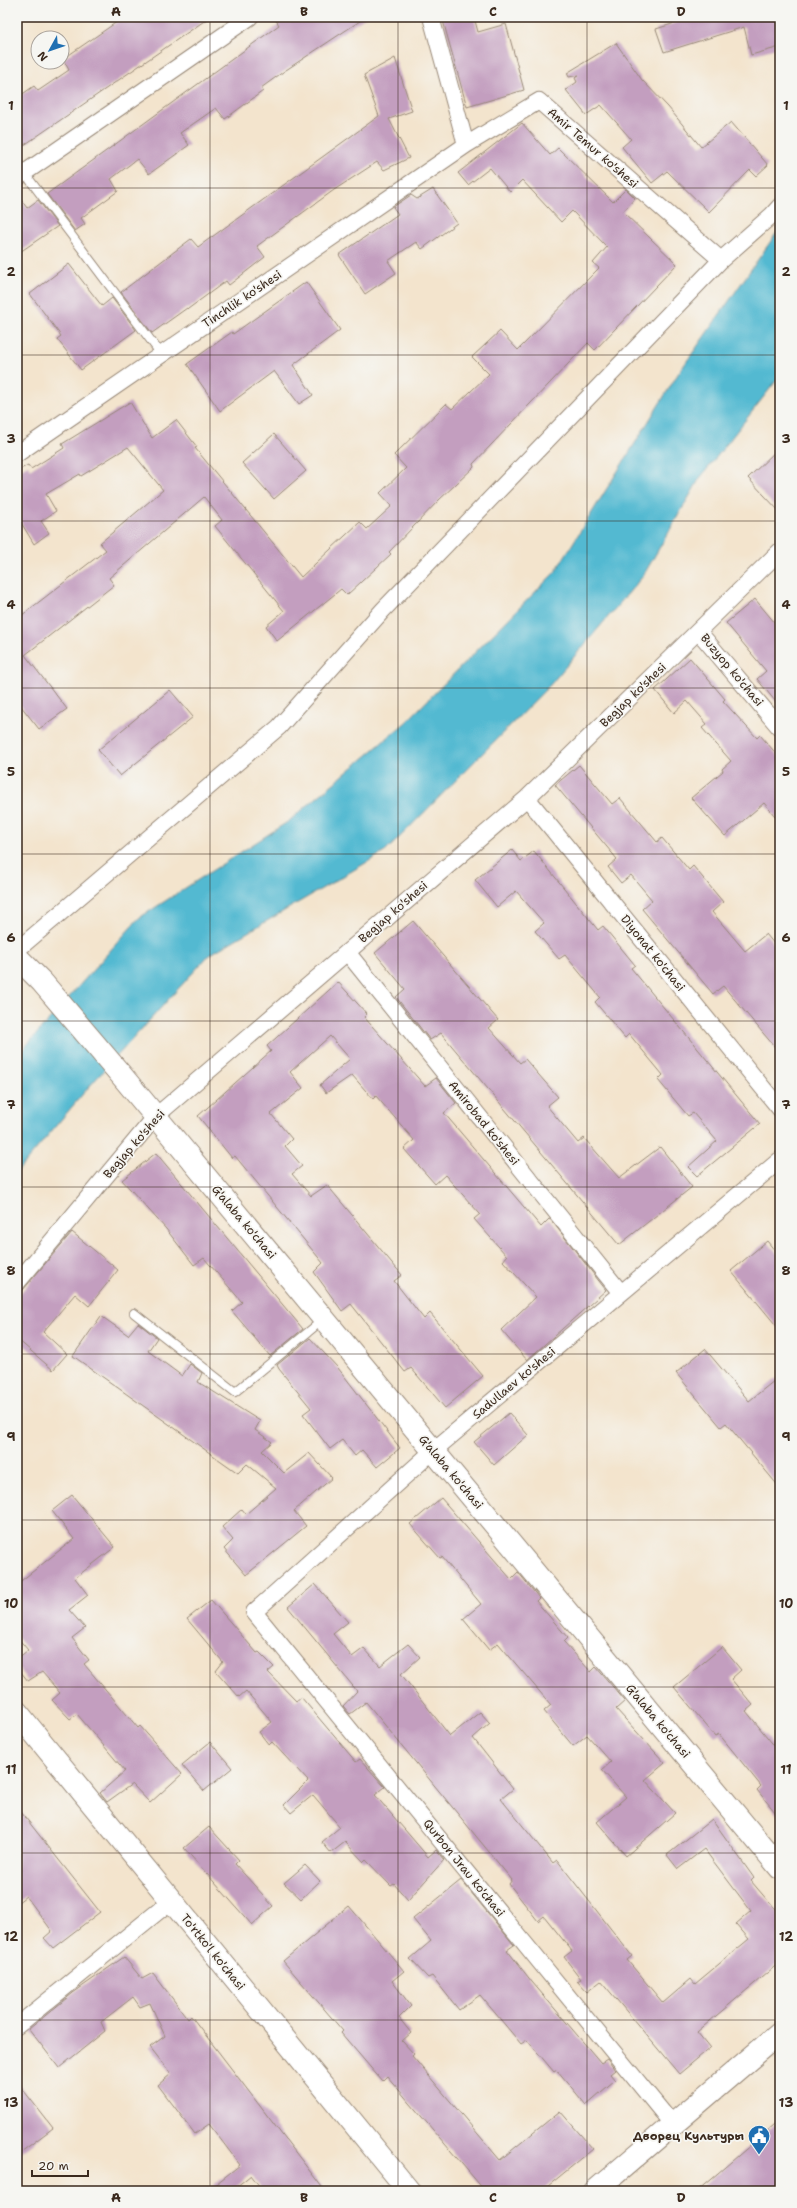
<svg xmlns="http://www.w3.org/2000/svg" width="797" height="2208" font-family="'Shantell Sans',sans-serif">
<rect width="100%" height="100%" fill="#f6f6f2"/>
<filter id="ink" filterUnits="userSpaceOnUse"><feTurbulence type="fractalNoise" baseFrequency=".025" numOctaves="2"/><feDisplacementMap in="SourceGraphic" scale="8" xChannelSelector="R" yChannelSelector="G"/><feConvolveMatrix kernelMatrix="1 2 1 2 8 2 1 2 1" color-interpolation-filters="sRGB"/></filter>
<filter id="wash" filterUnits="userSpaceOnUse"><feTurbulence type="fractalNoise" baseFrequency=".012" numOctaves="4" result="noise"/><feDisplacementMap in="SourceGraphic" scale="16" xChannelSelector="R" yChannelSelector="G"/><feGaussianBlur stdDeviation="0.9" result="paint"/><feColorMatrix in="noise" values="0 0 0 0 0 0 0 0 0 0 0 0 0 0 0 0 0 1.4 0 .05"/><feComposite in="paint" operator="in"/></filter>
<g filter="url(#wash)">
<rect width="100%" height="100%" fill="#f3e4cd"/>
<!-- water -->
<path fill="#53b9d1" stroke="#477278" d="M780 228V376L700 478 643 576 550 685 386 851 209 955 87 1089 17 1172V1056L139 918 289 821 405 723 555 572 678 374Z"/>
<g id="blocks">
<!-- building -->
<path fill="#c39ebf" d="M124 17H210L17 150V98L34 86 38 91 69 70 63 59Z
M274 17H366L283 72 261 88 263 91 225 119 216 108 180 133 189 145 149 174 137 159 111 179 118 191 81 218 85 224 75 231 47 194 279 25Z
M442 17H474L478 32 506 24 524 90 467 107Z
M694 17H780V47L751 55 744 27 664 52 656 29Z
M616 43 642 80 668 107 701 147 731 122 768 165 756 176 750 170 709 212 667 171 652 183 622 147 631 139 601 105 586 115 566 90 577 82 575 78 579 75 569 77 567 73Z
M395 58 412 111 389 119 409 158 384 170 377 162 334 190 257 246 265 257 229 285 226 281 188 309 187 308 152 333 121 292 191 239 198 247 379 116 364 75Z
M522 123 550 155 558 148 613 202 626 189 635 198 623 212 677 264 595 350 588 343 473 464 474 467 439 500 389 552 391 554 347 595 341 589 277 641 266 626 284 611 215 526 222 520 204 497 109 578 114 585 25 655 67 709 39 729 17 701V619L106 550 100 543 163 490 128 447 81 476 80 474 46 494 56 511 41 521 49 533 34 544 17 516V471L28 465 31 469 64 448 62 444 130 402 152 438 176 420 197 447 195 448 301 577 360 522 367 529 392 506 380 493 406 468 394 455 446 404 452 409 489 374 472 357 500 331 518 350 599 268 593 263 607 247 572 211 561 222 522 180 510 192 490 168 468 185 458 173Z
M433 189 457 223 422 249 416 242 388 261 396 273 365 294 339 255 398 214 393 207 411 195 417 199Z
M17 194 27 208 38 200 58 226 17 254Z
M69 264 102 306 112 298 136 330 81 370 57 339 61 336 30 294Z
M306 282 340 330 293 365 313 395 299 404 274 371 220 411 187 364 232 332 233 334Z
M274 434 306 471 274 499 242 463Z
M780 447V512L748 478Z
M755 599 780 629V707L757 679 766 671 726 623Z
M690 658 725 699 723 701 757 738 760 735 780 758V822L764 803 725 836 691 798 723 771 722 769 731 761 702 728 707 724 687 701 674 713 655 690Z
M170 690 193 717 120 776 98 750Z
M579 765 612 804 620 798 657 842 662 838 689 870 693 866 723 902 712 912 745 951 766 934 780 951V1053L723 986 713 994 642 909 652 900 631 875 621 883 608 867 617 859 555 785Z
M512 850 521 861 534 851 598 930 603 926 635 965 631 968 760 1124 697 1176 688 1167 717 1141 693 1113 688 1116 658 1080 663 1075 629 1034 625 1038 595 1002 600 997 565 955 559 959 535 931 544 923 516 891 497 907 475 880Z
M413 921 498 1020 489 1028 520 1063 525 1059 558 1097 547 1106 578 1143 584 1138 619 1178 660 1147 692 1187 619 1245 441 1033 430 1040 396 997 405 989 375 953Z
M338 982 367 1014 364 1017 425 1086 436 1078 456 1103 444 1113 541 1227 549 1219 551 1220 606 1290 527 1360 501 1330 536 1297 503 1261 507 1256 474 1219 480 1214 445 1175 435 1184 404 1149 414 1140 376 1096 373 1099 352 1075 326 1093 320 1085 350 1059 330 1036 290 1072 303 1088 271 1114 292 1139 285 1146 302 1166 292 1174 311 1196 327 1185 402 1275 394 1281 424 1319 430 1313 483 1376 445 1408 411 1368 405 1372 351 1304 342 1311 314 1272 323 1263 235 1156 232 1158 198 1116 271 1051 267 1046Z
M156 1153 303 1329 270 1356 232 1311 242 1302 204 1258 194 1265 166 1229 122 1180Z
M72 1232 118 1270 89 1306 75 1294 43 1332 67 1354 53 1370 17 1339V1297Z
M767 1241 780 1257V1330L731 1271Z
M101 1316 128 1335 138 1323 157 1338 148 1351 182 1376 190 1364 202 1373 198 1382 260 1421 255 1430 272 1442 262 1451 284 1473 309 1453 332 1478 294 1511 306 1526 246 1575 224 1549 233 1540 222 1527 242 1509 246 1514 276 1488 247 1464 238 1473 73 1356Z
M310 1338 338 1368 400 1448 377 1467 362 1450 355 1456 342 1440 330 1449 303 1414 311 1408 279 1369 277 1365Z
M705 1349 749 1401 780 1376V1488L726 1423 721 1427 676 1373Z
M509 1413 528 1435 494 1465 474 1442Z
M72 1495 115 1547 75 1578 88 1595 69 1610 85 1628 72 1638 89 1660 84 1664 138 1728 140 1726 182 1774 150 1803 132 1784 107 1802 100 1793 125 1771 77 1714 70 1719 52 1700 60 1693 42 1672 28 1681 17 1667V1659L28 1650 17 1637V1584L74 1539 52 1511Z
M441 1498 511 1579 518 1572 539 1598 536 1601 568 1638 564 1642 591 1672 596 1667 625 1701 616 1709 665 1763 645 1780 675 1813 626 1856 597 1822 626 1797 602 1770 611 1762 587 1735 573 1746 544 1711 551 1705 498 1643 489 1650 463 1619 481 1604 442 1557 440 1558 410 1524Z
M315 1584 348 1622 333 1634 352 1657 364 1648 380 1666 408 1644 420 1657 401 1674 450 1736 480 1712 490 1723 473 1738 513 1789 501 1799 553 1863 557 1860 632 1956 627 1960 663 2003 691 1979 695 1984 749 1939 736 1924 751 1911 704 1849 678 1869 667 1855 712 1819 754 1878 751 1881 780 1915V1962L697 2032 710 2048 679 2074 601 1981 587 1992 577 1981 581 1979 564 1957 572 1951 544 1916 538 1921 509 1884 512 1880 366 1702 350 1714 343 1706 357 1691 288 1607Z
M211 1600 257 1653 259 1652 274 1667 268 1672 296 1701 301 1697 356 1762 360 1759 384 1786 385 1787 375 1795 428 1857 436 1850 444 1860 408 1900 394 1884 391 1886 366 1860 364 1862 345 1842 331 1853 322 1842 340 1827 313 1795 291 1813 284 1805 308 1781 272 1742 269 1745 259 1732 272 1722 246 1691 239 1697 216 1671 223 1662 187 1619Z
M722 1647 741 1670 731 1679 753 1705 746 1711 780 1753V1818L757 1790 761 1786 719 1734 715 1736 674 1687Z
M210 1742 232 1768 204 1791 182 1765Z
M17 1807 100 1912 53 1948 44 1938 52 1931 26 1896 17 1903Z
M209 1827 239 1860 235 1864 273 1906 252 1925 184 1848Z
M305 1865 320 1881 301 1899 284 1883Z
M461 1880 514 1945 507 1950 532 1982 601 2063 607 2059 615 2070 610 2074 615 2080 586 2105 557 2070 554 2072 527 2040 521 2044 480 1995 459 2010 432 1976 428 1978 410 1959 431 1941 413 1919Z
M349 1906 404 1971 392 1981 411 2006 399 2018 411 2033 402 2041 414 2054 412 2056 500 2160 560 2111 593 2149 542 2191H485L387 2076 382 2081 341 2033 343 2031 283 1961Z
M124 1957 142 1979 153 1973 188 2019 191 2016 325 2191H263L251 2175 231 2191H207L240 2165 209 2124 195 2134 158 2085 171 2074 150 2047 165 2036 150 2003 140 2007 133 1997 101 2022 105 2031 59 2068 29 2029 73 1993Z
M17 2082 53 2128 17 2155Z
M780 2120V2191H697Z"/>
</g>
</g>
<g filter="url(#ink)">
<use href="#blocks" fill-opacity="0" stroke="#978776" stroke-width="1"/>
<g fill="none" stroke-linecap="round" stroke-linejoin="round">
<!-- lane casing -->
<g stroke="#978776" stroke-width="10">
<path id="lane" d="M17 163 161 354
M134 1313 235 1392 324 1319"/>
</g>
<!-- street casing -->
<g stroke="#978776" stroke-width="18">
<path id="street" d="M431 17 466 145 539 101 721 260
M17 178 250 17
M17 454 466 145
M698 631 780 728
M527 798 780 1109
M17 950 279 727 383 610 721 260 772 215 780 206
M347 952 621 1293
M17 1283 156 1116 527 798 780 551
M17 2026 171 1901
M673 2125 254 1612 434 1450 780 1160"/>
</g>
<!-- secondary casing -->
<g stroke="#978776" stroke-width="24">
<path id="secondary" d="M17 957 42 982 122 1076 780 1868
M17 1712 409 2191
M595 2191 780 2033"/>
</g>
<!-- lane -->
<use href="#lane" stroke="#fff" stroke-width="8"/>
<!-- street -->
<use href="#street" stroke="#fff" stroke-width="16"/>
<!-- secondary -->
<use href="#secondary" stroke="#fff" stroke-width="22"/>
</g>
</g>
<!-- grid -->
<path fill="none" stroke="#3b2a1e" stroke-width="1" stroke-opacity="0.55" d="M210 17V2191M398 17V2191M587 17V2191M17 188H780M17 355H780M17 521H780M17 688H780M17 854H780M17 1021H780M17 1187H780M17 1354H780M17 1520H780M17 1687H780M17 1853H780M17 2020H780"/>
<!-- icons -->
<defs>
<g id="civic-pin" transform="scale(1.15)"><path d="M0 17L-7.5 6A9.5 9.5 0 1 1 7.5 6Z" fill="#1f6fb2" stroke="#f6f6f2"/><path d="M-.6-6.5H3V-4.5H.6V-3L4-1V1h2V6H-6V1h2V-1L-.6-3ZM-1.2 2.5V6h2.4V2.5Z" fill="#fff"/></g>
</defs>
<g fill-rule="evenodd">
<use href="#civic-pin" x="759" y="2136"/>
</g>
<g text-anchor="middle" stroke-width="3.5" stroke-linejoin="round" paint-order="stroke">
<!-- street labels -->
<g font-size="12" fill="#3b2a1e" stroke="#f6f6f2">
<text transform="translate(593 148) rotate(41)" y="4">Amir Temur ko'shesi</text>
<text transform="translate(242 299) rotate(-34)" y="4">Tinchlik ko'shesi</text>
<text transform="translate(732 670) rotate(50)" y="4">Buzyop ko'chasi</text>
<text transform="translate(633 695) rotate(-44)" y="4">Begjap ko'shesi</text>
<text transform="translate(393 912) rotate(-41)" y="4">Begjap ko'shesi</text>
<text transform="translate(653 953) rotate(51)" y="4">Diyonat ko'chasi</text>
<text transform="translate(484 1123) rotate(51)" y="4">Amirobad ko'shesi</text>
<text transform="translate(134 1144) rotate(-49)" y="4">Begjap ko'shesi</text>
<text transform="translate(244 1222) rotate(50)" y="4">G'alaba ko'chasi</text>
<text transform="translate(514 1383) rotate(-40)" y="4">Sadullaev ko'shesi</text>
<text transform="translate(451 1472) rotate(50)" y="4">G'alaba ko'chasi</text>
<text transform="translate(658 1721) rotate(50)" y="4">G'alaba ko'chasi</text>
<text transform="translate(464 1868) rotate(51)" y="4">Qurbon Jrau ko'chasi</text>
<text transform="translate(213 1952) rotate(51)" y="4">To'rtko'l ko'chasi</text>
</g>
<!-- poi labels -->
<g font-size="12" font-weight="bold" fill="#3b2a1e" stroke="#f6f6f2" text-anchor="end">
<text x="744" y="2140">Дворец Культуры</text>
</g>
</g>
<!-- margin -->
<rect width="797" height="2208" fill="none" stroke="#f6f6f2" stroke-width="44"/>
<!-- north arrow -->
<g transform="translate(50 50) rotate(230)"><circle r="19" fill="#f6f6f2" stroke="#aba49d"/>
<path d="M0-3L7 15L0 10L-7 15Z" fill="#1f6fb2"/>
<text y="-6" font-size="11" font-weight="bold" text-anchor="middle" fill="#3b2a1e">N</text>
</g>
<!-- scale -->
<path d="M32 2170v6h56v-6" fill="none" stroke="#3b2a1e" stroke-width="2"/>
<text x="38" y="2170" font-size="12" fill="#3b2a1e" stroke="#f6f6f2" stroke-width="3" paint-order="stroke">20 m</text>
<rect x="22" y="22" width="753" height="2164" fill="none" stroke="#3b2a1e" stroke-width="1.5"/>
<g font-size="13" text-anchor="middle" font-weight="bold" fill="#3b2a1e">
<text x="116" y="16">A</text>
<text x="304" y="16">B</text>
<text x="493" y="16">C</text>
<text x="681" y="16">D</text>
<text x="11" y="110">1</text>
<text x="786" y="110">1</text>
<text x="11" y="276">2</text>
<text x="786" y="276">2</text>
<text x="11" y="443">3</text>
<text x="786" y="443">3</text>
<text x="11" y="609">4</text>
<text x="786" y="609">4</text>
<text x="11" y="776">5</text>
<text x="786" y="776">5</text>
<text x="11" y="942">6</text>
<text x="786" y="942">6</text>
<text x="11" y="1109">7</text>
<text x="786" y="1109">7</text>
<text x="11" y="1275">8</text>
<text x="786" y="1275">8</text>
<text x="11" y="1441">9</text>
<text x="786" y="1441">9</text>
<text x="11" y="1608">10</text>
<text x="786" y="1608">10</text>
<text x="11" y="1774">11</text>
<text x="786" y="1774">11</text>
<text x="11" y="1941">12</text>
<text x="786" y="1941">12</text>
<text x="11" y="2107">13</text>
<text x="786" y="2107">13</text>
<text x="116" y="2202">A</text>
<text x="304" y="2202">B</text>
<text x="493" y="2202">C</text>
<text x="681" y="2202">D</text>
</g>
</svg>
